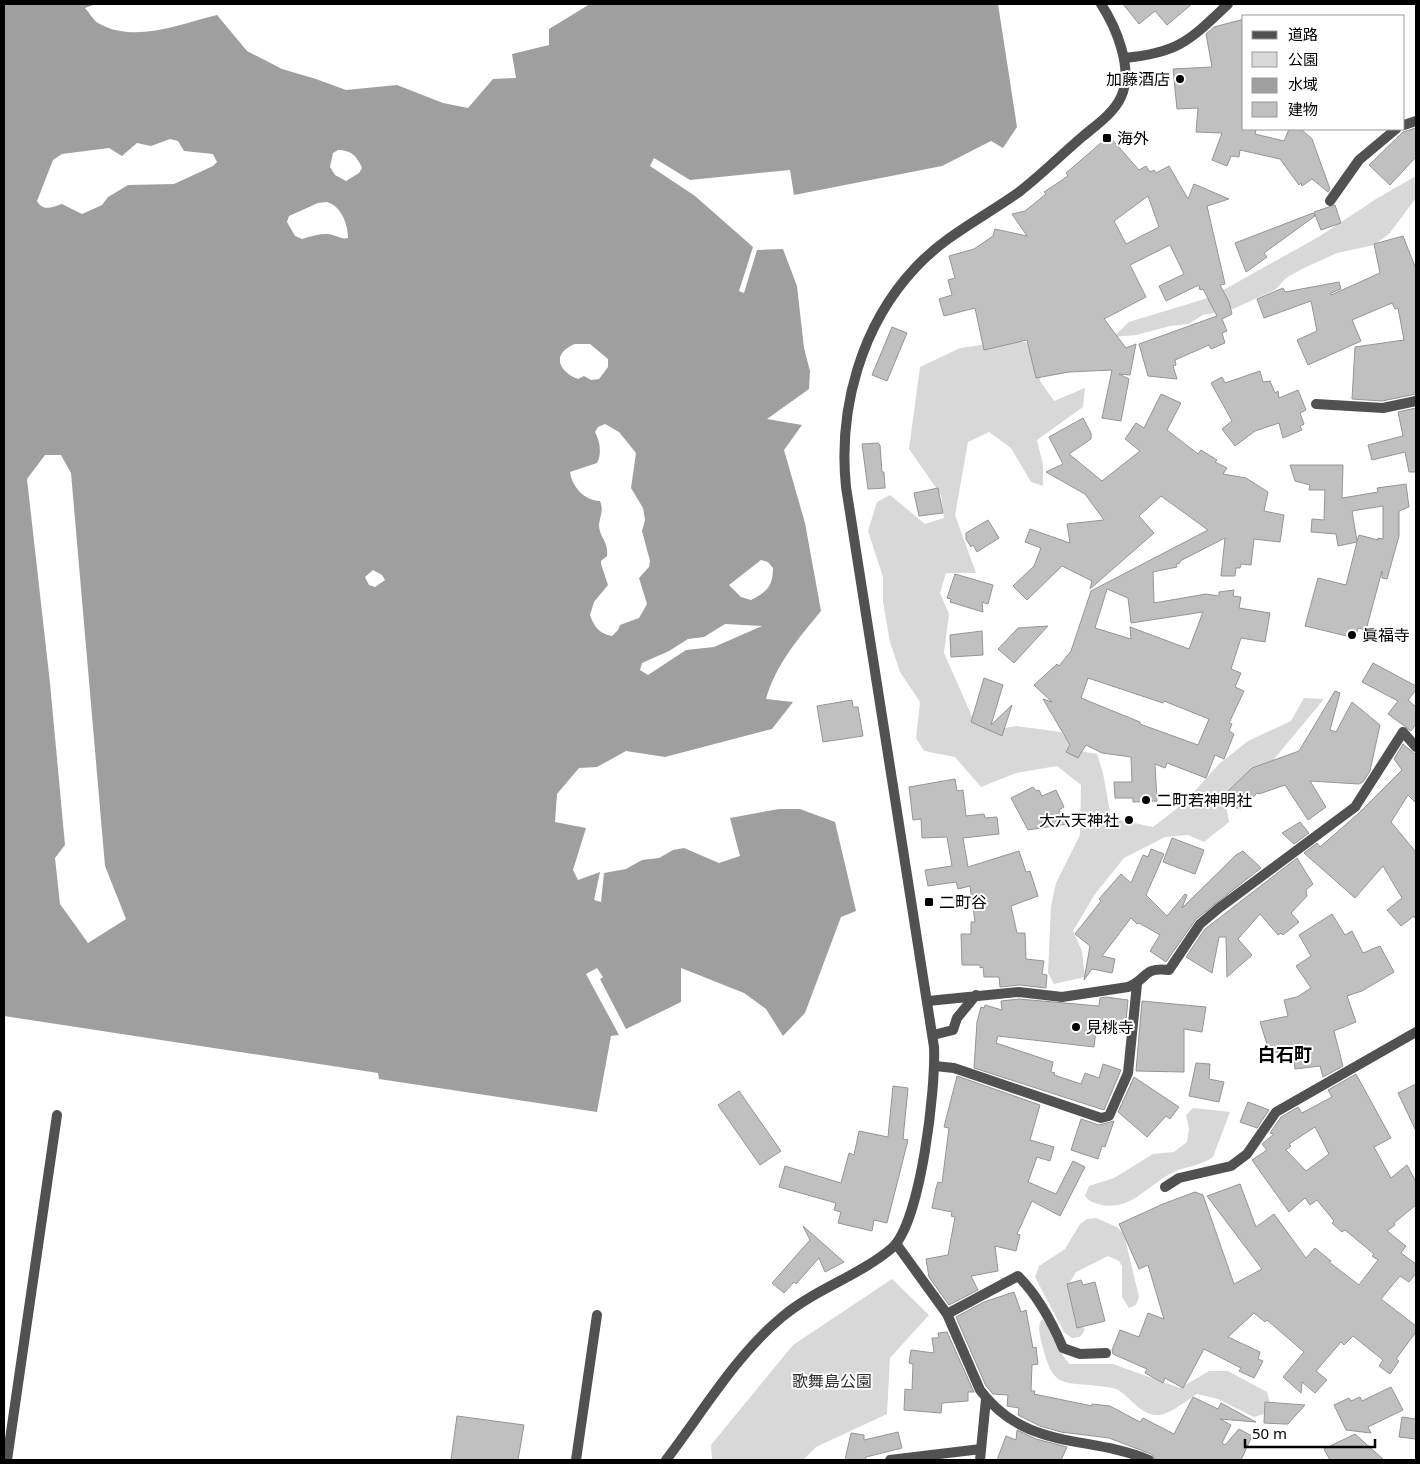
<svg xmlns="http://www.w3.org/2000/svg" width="1420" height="1464" font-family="'Noto Sans','Noto Sans JP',sans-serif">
<rect width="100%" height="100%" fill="#fff"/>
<!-- green -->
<path fill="#d8d8d8" d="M1416 176V198L1389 234 1374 245 1337 253 1304 268 1286 278 1275 290 1233 309 1203 315 1188 324 1170 326 1136 335 1113 337 1129 322 1211 297 1320 236 1376 199Z
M1009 341 1045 344 1040 381 1054 401 1085 388 1083 407 1037 440 1043 465V486L1031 482 1011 448 989 432 968 442 955 515 976 573H946L940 593 949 614 944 653 974 721 994 730 1016 726 1061 732 1074 750 1097 754 1103 773 1111 818 1153 827 1184 803 1219 764 1248 741 1291 721 1304 698 1324 699 1270 764 1225 801 1229 822 1204 842 1188 835 1165 837 1124 858 1095 894 1073 931 1082 951 1085 977 1054 984 1048 973 1051 906 1056 883 1080 835 1081 785 1057 766 1016 773 981 787 955 757 924 751 916 738 920 702 900 672 890 642 883 602V577L868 531 877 502 890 495 925 524 944 518 941 495 909 449 920 367 960 348Z
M1193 1108 1230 1112 1213 1157C1201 1166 1184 1166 1170 1174 1146 1187 1128 1213 1098 1204 1092 1202 1089 1201 1085 1196L1089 1186 1114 1178 1153 1154 1174 1152 1187 1142 1189 1129 1186 1115Z
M1096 1218 1117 1227 1124 1234 1139 1297 1136 1305 1129 1308 1122 1297V1266L1119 1261 1108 1256 1076 1272 1070 1282 1080 1321 1085 1330 1080 1337 1072 1338 1064 1332 1035 1277 1039 1266 1065 1249 1080 1224 1087 1219Z
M892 1279 929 1315 890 1358 887 1414 816 1447 803 1460H712L711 1445 793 1345Z
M1042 1319C1056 1331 1056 1351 1070 1364H1113L1180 1388 1209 1371H1228L1267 1392 1270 1403 1264 1414 1254 1417 1218 1399 1197 1394C1186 1401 1168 1416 1156 1415 1140 1414 1130 1397 1118 1390 1113 1387 1105 1387 1099 1386 1063 1382 1053 1388 1043 1348 1041 1339 1036 1327 1042 1319Z"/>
<!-- water -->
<path fill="#9f9f9f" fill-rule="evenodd" d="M4 4H96L85 8C89 12 93 20 98 23 134 44 179 24 217 15L247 51 282 69 316 79 346 90 397 85 443 103 468 108 493 79 516 78 512 54 549 45V29L590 4H998L1017 127 1003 148 991 141 942 166 794 195 790 170 690 180 654 158 650 166 695 196 753 247 739 291 744 293 757 250 783 249 797 286 804 348 810 371 809 389 767 419 802 425 784 450 805 523 821 611C798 639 776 664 766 699L793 702 772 729 665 757 626 751 597 767 579 768 557 794 555 822 586 828 573 870 578 880 600 872 594 900 601 902 604 873 626 869 642 860 659 858 673 850 684 848 719 863 740 856 730 818 779 809H800L835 822 856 911 841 917 805 1013 783 1036 766 1009 744 993 681 968V1002L626 1029 600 979 603 977 597 968 586 974 619 1035 611 1036 597 1112 379 1079 378 1073 4 1016ZM170 139 178 141 184 151 213 154 217 162 213 166 174 184 128 185 108 197 102 205 82 214 62 204C53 207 43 212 37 201L53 160 62 154 109 148 122 156 137 143 151 146ZM338 150C351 150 357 156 362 168L359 173 346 181 335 175 330 167 333 153ZM327 202C341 206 348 224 348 238 341 240 335 234 327 234 318 234 311 236 302 239L295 236 287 222 289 216 318 203ZM575 344H590L608 359V367L599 379 591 380 584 376 578 379C557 371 552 353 575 344ZM605 424 619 432 636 453 631 488 643 508 645 520 642 531 650 561 649 567 639 578 647 604 639 618 620 625 618 630 612 636C600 634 594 627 590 615L594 602 608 585 601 564V561L607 556C609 542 599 537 599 525 600 515 604 511 600 501 585 501 572 487 570 472L597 463C602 454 600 441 595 432L598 427ZM761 560 768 562 773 568C773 586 767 592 751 600L741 597 729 585ZM373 570 382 575 385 580 375 587 369 585 365 577ZM725 624 762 626 714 647 686 650 648 675 640 670 642 663 669 651 688 639 704 637Z"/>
<!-- pier -->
<path fill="#fff" d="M45 455H61L71 473 105 866 126 919 88 943 60 904 55 858 65 845 50 683 27 479Z"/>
<!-- building -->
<path fill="#c0c0c0" stroke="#959595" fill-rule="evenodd" d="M1123 4H1192L1167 25 1155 11 1139 24Z
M1244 19V129H1256L1255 134 1284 141 1289 129H1301L1312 139 1330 189 1328 192 1312 179 1302 186 1301 183 1299 185 1280 159 1240 150 1239 157 1231 156 1227 166 1212 160 1222 133 1196 132 1198 108 1177 109 1173 69 1212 67 1206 34 1214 27Z
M1416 128V157L1390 185 1369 165 1403 132Z
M1109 136 1139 170 1146 166 1150 172 1154 170 1156 173 1169 166 1188 199 1194 184 1229 199 1207 206 1225 284 1220 285 1229 302 1232 314 1222 319 1227 331 1222 333 1225 343 1211 349 1209 345 1175 360 1176 365 1173 366 1177 379 1148 376 1139 344 1217 316 1203 289 1200 290 1199 285 1166 301 1159 286 1184 274 1170 245 1130 265 1146 297 1104 319 1126 348 1136 344 1130 375 1119 374 1129 379 1121 421 1102 418 1112 370 1069 372 1036 378 1027 340 984 350 975 308 944 316 939 299 952 295 948 280 955 278 949 256 974 249 993 236 995 229 1027 236 1012 214 1025 211 1046 194 1044 192 1068 176 1066 173ZM1148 196 1159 227 1126 244 1114 221Z
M1335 205 1341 223 1321 230 1314 212Z
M1313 213 1315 216 1264 253 1267 257 1246 272 1235 243Z
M1403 236 1416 269V394L1382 401 1352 399 1355 347 1404 340 1398 308 1395 309 1392 303 1352 320 1361 341 1308 365 1297 340 1317 331 1311 301 1264 318 1257 299 1283 288 1285 292 1339 282 1341 289 1331 293V295L1380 273 1374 244Z
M892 327 907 333 887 381 872 375Z
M1260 371 1263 382 1270 381 1275 393 1278 391 1279 398 1298 390 1306 410 1300 413 1304 424 1300 426 1302 430 1283 438 1279 423 1255 431 1235 446 1222 429 1232 421 1211 383 1222 377 1225 383Z
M1161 394 1181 403 1167 430 1198 454 1201 450 1217 460 1215 462 1227 468 1223 474 1246 478 1268 492 1264 511 1284 515 1280 542 1254 539 1251 565 1241 564 1240 568H1236L1235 576H1221L1225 538 1180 561V563L1176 564 1177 567 1153 572 1154 603 1206 594 1219 596V592L1234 590 1233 596 1241 597 1239 608 1270 613 1265 642 1241 638 1231 669 1241 673 1235 687 1244 691 1229 723 1232 724 1229 731 1234 734 1224 759 1215 755 1206 778 1167 763 1165 768 1155 764 1157 801 1133 802V798H1115L1114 782H1132L1131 757 1102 753 1086 745 1078 758 1066 752 1070 745 1043 699 1052 702 1034 685 1057 664 1059 666 1071 651 1091 591 1208 530 1161 496 1139 516 1154 533 1090 589 1092 581 1062 566 1027 600 1013 586 1034 566 1041 548 1025 542 1030 529 1070 543 1067 524 1104 520 1085 494 1046 472 1063 464 1049 437 1083 418 1091 433V439L1069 454 1102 481 1140 451 1125 439 1136 423 1144 428ZM1107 589 1128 598 1131 623 1203 612 1189 649 1130 627 1131 639 1095 628ZM1088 678 1163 703 1164 701 1209 719 1198 745 1140 724V722L1081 698Z
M1416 408V472H1409L1405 452 1372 460 1368 445 1403 436 1398 412Z
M878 443 880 445 882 472H884L885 488 868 489 862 444Z
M1290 465H1343L1342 498 1378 492 1377 488 1406 484 1409 507 1399 511V536L1387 579 1382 578V571L1366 630 1358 628 1355 638 1305 626 1318 578 1346 585 1357 542 1338 546 1336 534 1311 532 1312 519 1324 520 1325 490H1309L1310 485 1295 481ZM1383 506V539L1378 538V540L1359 535 1357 541 1352 511Z
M938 488 943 513 919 516 914 493Z
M988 520 999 538 977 552 973 545 971 547 966 539V533Z
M955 574 993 585 988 604 982 602 983 612 950 602 951 599 947 598Z
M1048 626 1014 663 998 649 1018 628Z
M982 631 983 655 951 657 950 635Z
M1373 663 1416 686V690L1408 700 1416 707V724L1411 731 1388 714 1398 701 1362 682Z
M984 678 1003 685 991 725 1012 705 1002 736 971 722Z
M1335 691 1340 693 1330 730 1336 732 1352 702 1380 725 1370 771 1363 782 1359 784 1310 781 1326 807 1308 820 1285 785 1259 794 1257 793 1241 809 1221 804 1224 795 1252 768 1299 751Z
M852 700 853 707H858L863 736 823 742 817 706Z
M1403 744 1416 755V803L1408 795 1391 822 1416 852V920L1414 916 1401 926 1387 910 1402 898 1383 866 1355 898 1304 853 1317 843 1320 847 1359 813 1402 770 1394 759Z
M955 779 957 791 963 790 966 816 984 814 985 818 997 817 999 834 963 838 968 867 1019 851 1026 872 1030 871 1038 896 1011 906 1017 933H1025L1026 959 1044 961 1042 974 1047 975 1046 988 1020 985 1000 987 999 977H984L983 967 980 968V965H962L961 934H971V922H975L970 886 958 889 956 882 928 886 925 870 952 866 947 837 922 838 921 819 913 820 909 787Z
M1033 787 1036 791 1039 790 1042 796 1056 790 1064 807 1059 810 1067 824 1028 830 1011 798Z
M1300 822 1309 833 1294 844 1282 833Z
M1172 838 1204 850 1195 874 1163 862Z
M1151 849 1164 854 1146 895 1167 916 1185 894 1187 895 1182 908 1236 855 1243 851 1261 868 1196 919 1166 962 1150 951 1160 935 1139 923 1137 924 1131 918 1102 956 1115 959 1112 973 1092 969 1084 980 1090 946 1075 934 1101 901 1099 899 1121 874 1131 883 1143 855 1148 857Z
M1297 858 1313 884 1306 890 1307 896 1291 913 1299 922 1283 935 1281 933 1278 935 1260 914 1238 939 1252 955 1227 977 1226 937H1219L1212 973 1186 957 1205 929Z
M1332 914 1345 935 1352 931 1363 953 1380 946 1394 972 1362 991 1347 996 1356 1022 1334 1031 1343 1066 1323 1077 1320 1066 1295 1069 1293 1048 1270 1054 1260 1022 1288 1016 1284 1000 1297 997 1311 988 1296 966 1311 956 1299 935Z
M1106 997 1128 1000 1125 1033 1096 1030 1094 1047 998 1036 996 1043 1053 1062 1051 1072 1055 1073 1054 1075 1081 1084 1085 1073 1099 1078 1103 1064 1121 1070 1104 1110 974 1068 977 1022 981 1007 984 1008 985 1005 1002 1010 1001 1001 1019 999 1099 1006 1100 998Z
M1142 1001 1206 1007 1202 1032 1184 1029V1072L1136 1071Z
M1196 1063 1210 1064 1209 1079 1224 1082 1219 1102 1189 1096Z
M1356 1074 1391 1138 1374 1147 1391 1178 1407 1165 1416 1182V1205L1394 1223 1395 1225 1387 1231 1406 1246 1401 1253 1416 1264V1273L1409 1282 1400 1276 1381 1299 1416 1326V1332L1396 1359 1399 1361 1390 1374 1379 1366 1383 1360 1353 1336 1344 1345 1341 1342 1316 1371 1327 1380 1315 1393 1302 1382 1301 1393 1283 1377 1304 1352 1267 1320 1265 1322 1254 1313 1228 1337 1260 1352 1258 1359 1263 1361 1254 1378 1239 1371 1241 1368 1204 1349 1183 1388 1165 1378 1163 1383 1145 1373 1147 1369 1113 1354 1112 1350 1120 1330 1139 1337 1148 1313 1164 1319 1148 1265 1139 1269 1119 1224 1163 1204 1195 1192 1203 1195 1234 1284 1262 1269 1207 1196 1240 1184 1256 1227 1274 1214 1306 1258 1315 1248 1331 1261 1329 1262 1359 1285 1378 1260 1372 1256 1374 1254 1345 1230 1342 1232 1332 1223 1334 1221 1317 1200 1310 1205 1305 1198 1289 1212 1252 1160 1267 1150 1262 1144 1274 1134 1270 1133 1281 1117 1298 1107 1302 1113 1332 1097 1328 1090ZM1315 1127 1329 1154 1306 1171 1286 1150 1291 1146 1289 1144Z
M957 1076 1040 1105 1030 1140 1054 1147 1050 1161 1037 1157 1028 1182 1056 1194 1073 1161 1085 1167 1060 1216 1032 1201 1017 1234 1020 1235 1016 1251 995 1246 998 1271 971 1276 978 1290 949 1305 929 1277 926 1259 948 1255 955 1217 951 1216 952 1212 932 1208 936 1188 938 1182 942 1183 949 1128 944 1127Z
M1134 1077 1179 1107 1170 1119 1166 1116 1147 1137 1118 1112Z
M1416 1084V1131L1398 1093Z
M893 1086 908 1088 903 1139 908 1140 887 1223 874 1220 872 1231 838 1223 841 1212 834 1210 836 1203 779 1187 785 1166 841 1183 849 1153 854 1155 859 1131 888 1137Z
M739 1091 781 1151 760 1165 718 1105Z
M1248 1102 1269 1110 1257 1128 1240 1122Z
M1081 1119 1099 1125 1114 1121 1105 1147 1102 1146 1098 1159 1071 1150Z
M803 1226 844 1262 825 1272 819 1258 796 1284 794 1282 784 1293 772 1283 810 1240Z
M1081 1280 1083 1285 1095 1282 1105 1321 1077 1328 1067 1284Z
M1014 1292 1021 1312 1026 1310 1033 1348 1036 1347 1038 1364 1032 1365 1031 1391H1035L1034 1394 1092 1406V1404L1110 1406 1140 1422 1143 1418 1174 1434 1193 1397 1218 1409 1221 1403 1256 1422 1220 1419 1231 1425 1222 1443 1225 1445 1239 1429 1252 1436 1241 1460H1156L1151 1454 1109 1438 1061 1432 1040 1426 1018 1415 1019 1408 1007 1406 1008 1395 993 1394 986 1386 956 1317 984 1302Z
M947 1332 974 1392H968V1401L942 1403 941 1413 904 1410 905 1389 912 1390 913 1364 909 1363 911 1350 934 1353 932 1338H939L938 1333Z
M1391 1387 1403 1410 1368 1427 1371 1433 1346 1430 1334 1405 1349 1398 1351 1401 1360 1397 1362 1401Z
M1265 1402 1305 1405 1288 1424H1285L1264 1423Z
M457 1416 524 1425 518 1460H451Z
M1402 1417 1416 1419V1439L1399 1437Z
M1017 1430 1036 1439 1067 1447 1061 1460H997L1006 1436 1016 1440Z
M898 1432 902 1448 866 1457 865 1460H845L851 1433 864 1435V1440Z
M1355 1434 1384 1460H1330L1324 1449Z"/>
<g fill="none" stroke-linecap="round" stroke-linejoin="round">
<!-- minor -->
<path stroke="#515151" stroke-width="10" d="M1124 58C1179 53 1190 40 1228 4
M1404 125 1416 121
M1330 201 1359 160 1396 129
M1316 404 1383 408 1416 401
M928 1001 1019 992 1062 997 1128 987C1149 979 1141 967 1169 970L1200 924 1219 908 1355 807 1403 732 1416 747
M933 1035 953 1030 957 1018 976 995
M935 1066 954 1068 1101 1118 1109 1116 1128 1073 1137 984
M1165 1187 1179 1178 1231 1166 1247 1154 1276 1112 1416 1032
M897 1245 947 1314 980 1390C1027 1452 1088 1434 1149 1460
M947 1314 1018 1276C1038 1296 1052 1322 1063 1348L1080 1354 1106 1353
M890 1460 981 1449
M980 1460 986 1399"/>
<!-- tertiary -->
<path stroke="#515151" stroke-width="10" d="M7 1460 57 1115
M576 1460 597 1315
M666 1460C702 1413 736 1355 782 1317 815 1289 859 1276 892 1248 921 1222 936 1087 934 1047L846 487C838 409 861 325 916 267 946 235 984 217 1019 192 1041 175 1061 155 1082 137 1095 126 1114 113 1121 97 1134 69 1116 27 1101 4"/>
</g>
<!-- markers -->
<g fill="#000" stroke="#fff" stroke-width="2">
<circle cx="1180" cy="79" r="5"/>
<rect x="1102" y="133" width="10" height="10" rx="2.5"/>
<circle cx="1352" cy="635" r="5"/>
<circle cx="1146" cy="800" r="5"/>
<circle cx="1129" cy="820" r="5"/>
<rect x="924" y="897" width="10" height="10" rx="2.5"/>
<circle cx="1076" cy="1027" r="5"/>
</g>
<g text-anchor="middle" stroke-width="4" stroke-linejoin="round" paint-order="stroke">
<!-- poi labels -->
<g font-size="16" fill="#000" stroke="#fff" text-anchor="start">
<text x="1170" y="85" text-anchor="end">加藤酒店</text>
<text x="1117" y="144">海外</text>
<text x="1362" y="641">眞福寺</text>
<text x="1156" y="806">二町若神明社</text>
<text x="1119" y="826" text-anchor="end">大六天神社</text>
<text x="939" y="908">二町谷</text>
<text x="1086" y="1033">見桃寺</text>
</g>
<!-- park labels -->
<g font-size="16" fill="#2f2f2f" stroke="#fff">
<text x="832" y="1387">歌舞島公園</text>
</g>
<!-- neighbourhood labels -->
<g font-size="18" font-weight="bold" fill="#000" stroke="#fff">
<text x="1285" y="1061">白石町</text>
</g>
</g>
<!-- border -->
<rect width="1420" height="1464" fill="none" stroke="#000000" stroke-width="10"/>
<!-- legend -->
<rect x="1242" y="15" width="162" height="115" fill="#ffffff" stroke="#999999"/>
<rect x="1252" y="31" width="25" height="8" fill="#515151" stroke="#999999"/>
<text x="1288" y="40" font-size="15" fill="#000000">道路</text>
<rect x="1252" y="52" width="25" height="15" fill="#d8d8d8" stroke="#999999"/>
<text x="1288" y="65" font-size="15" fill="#000000">公園</text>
<rect x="1252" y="78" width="25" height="15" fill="#9f9f9f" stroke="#999999"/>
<text x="1288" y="90" font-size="15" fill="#000000">水域</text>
<rect x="1252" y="102" width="25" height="15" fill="#c0c0c0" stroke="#999999"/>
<text x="1288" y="115" font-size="15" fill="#000000">建物</text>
<!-- scale -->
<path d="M1245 1439v8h130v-8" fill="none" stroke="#000000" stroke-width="2.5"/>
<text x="1252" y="1439" font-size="15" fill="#000000" stroke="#ffffff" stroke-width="4" paint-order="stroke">50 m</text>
</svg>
